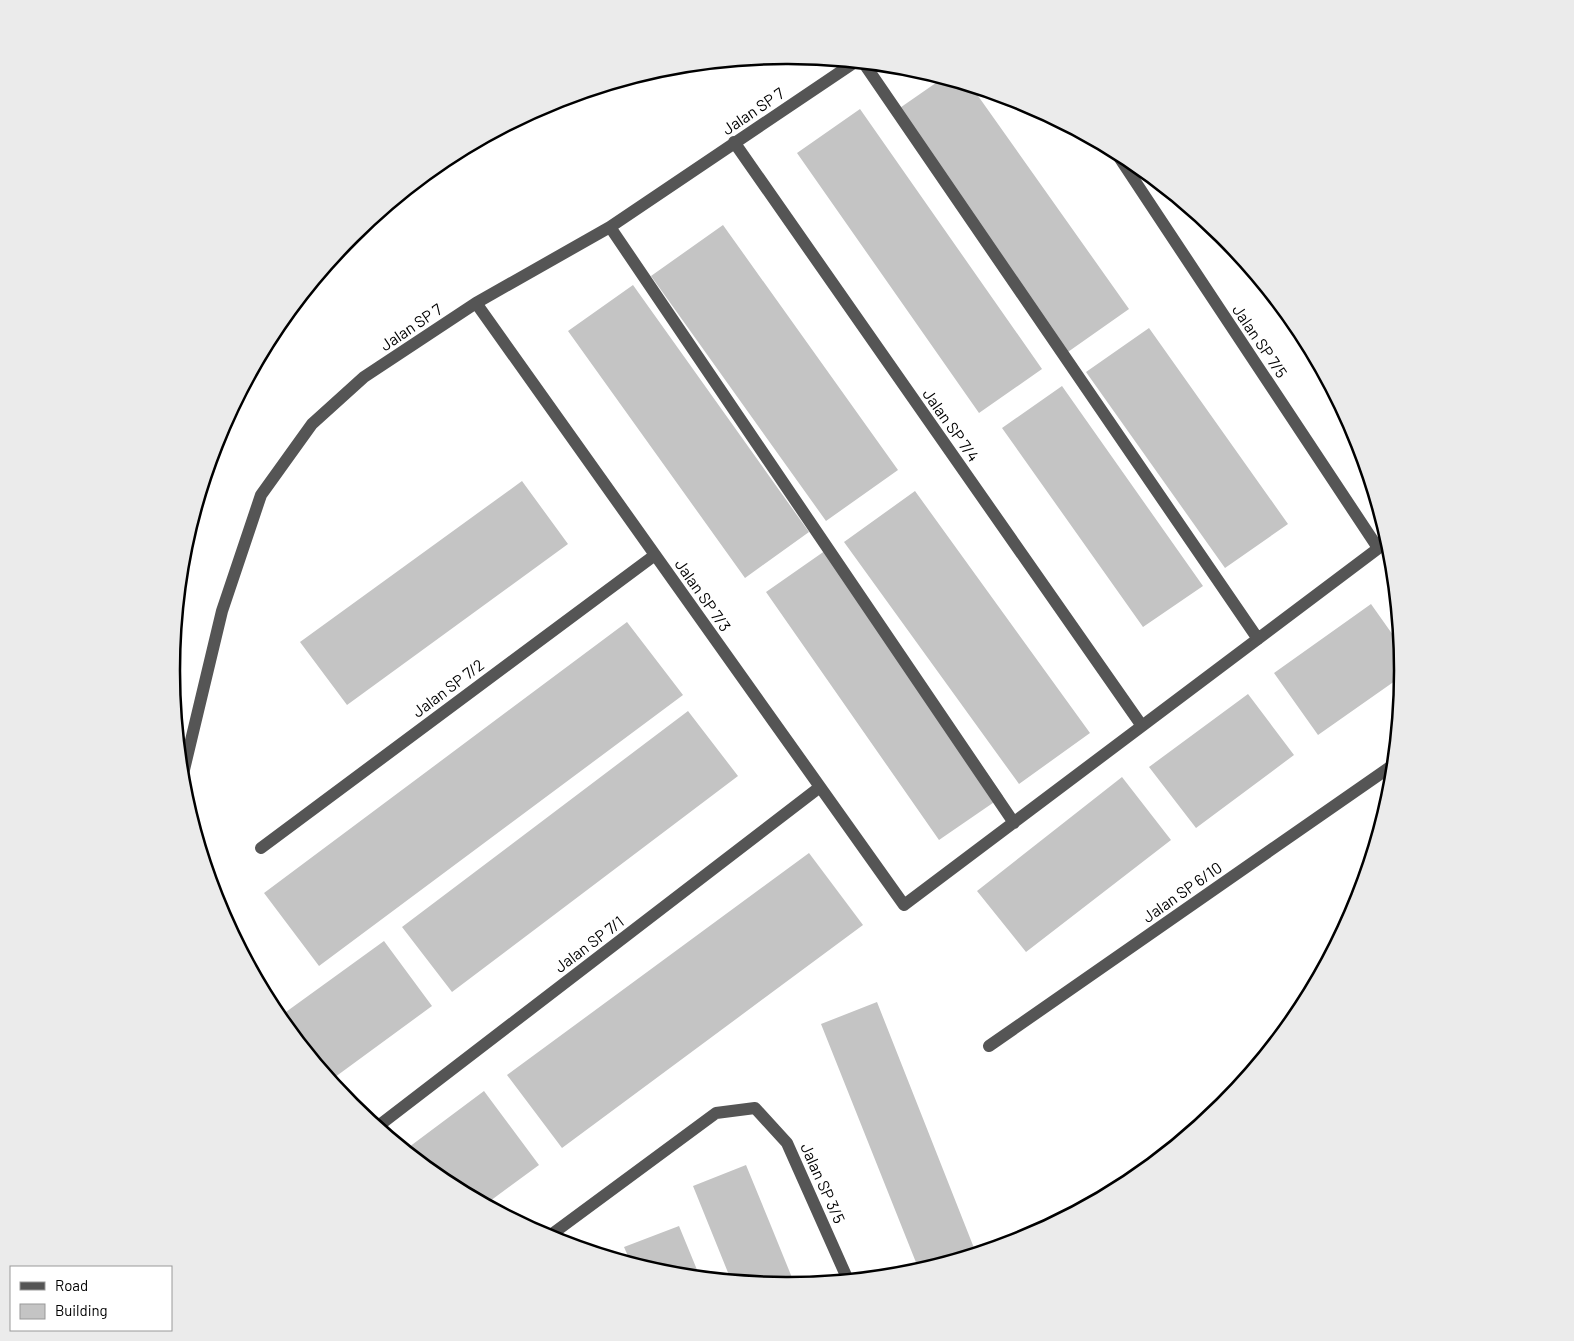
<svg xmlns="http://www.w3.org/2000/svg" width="1574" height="1341" font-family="Barlow,sans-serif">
<rect width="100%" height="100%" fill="#fff"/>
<!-- building -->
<path fill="#c4c4c4" d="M943 78 971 86 1129 309 1065 354 894 112Z
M860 109 1042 369 979 413 797 153Z
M723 225 898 470 826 521 651 276Z
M633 285 809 532 745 578 568 331Z
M1149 328 1288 524 1225 568 1086 372Z
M1062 386 1203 586 1143 627 1002 428Z
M522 481 568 544 347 705 300 642Z
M915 491 1090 733 1019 784 844 542Z
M829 548 1003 796 939 840 766 592Z
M1371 604 1400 645 1402 676 1318 735 1274 673Z
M627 622 683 695 319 966 264 893Z
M1248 694 1294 755 1196 828 1149 767Z
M688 711 738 776 452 992 402 927Z
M1122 777 1171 840 1026 952 977 891Z
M809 853 863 925 562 1148 507 1075Z
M384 941 432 1006 331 1080 279 1017Z
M877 1002 976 1253 919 1270 821 1024Z
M484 1091 539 1165 486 1204 445 1182 405 1150Z
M746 1165 769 1221 795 1285 731 1280 693 1186Z
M679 1226 700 1277 667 1274 631 1263 624 1247Z"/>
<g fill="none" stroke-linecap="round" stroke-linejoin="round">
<!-- minor -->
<path stroke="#555" stroke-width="12" d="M863 62 1258 639
M734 142 1142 726
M1115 151 1378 548
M610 227 1014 823
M476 303 904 905 1388 541
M182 778 222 611 261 495 312 424 364 377 476 303 610 227 855 62
M261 848 655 555
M989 1046 1393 765
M377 1127 820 787
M548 1237 716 1113 755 1108 787 1143 848 1280"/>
</g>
<g text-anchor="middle" stroke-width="4" stroke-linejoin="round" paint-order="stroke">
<!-- street labels -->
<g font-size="16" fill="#000" stroke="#fff">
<text transform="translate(753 111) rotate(-34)" y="6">Jalan SP 7</text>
<text transform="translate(411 327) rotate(-34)" y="6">Jalan SP 7</text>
<text transform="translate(1260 341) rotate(56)" y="6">Jalan SP 7/5</text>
<text transform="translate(951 425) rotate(55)" y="6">Jalan SP 7/4</text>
<text transform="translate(703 595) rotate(55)" y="6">Jalan SP 7/3</text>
<text transform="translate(448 688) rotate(-37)" y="6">Jalan SP 7/2</text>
<text transform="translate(1182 892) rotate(-35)" y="6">Jalan SP 6/10</text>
<text transform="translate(589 944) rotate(-37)" y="6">Jalan SP 7/1</text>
<text transform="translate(823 1183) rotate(66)" y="6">Jalan SP 3/5</text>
</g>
</g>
<!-- crop -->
<path d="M0 0H1574V1341H0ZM786 64H788A606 606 0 0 1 1394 670V671A606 606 0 0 1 788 1277H786A606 606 0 0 1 180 671V670A606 606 0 0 1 786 64Z" fill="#ebebeb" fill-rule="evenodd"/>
<path fill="none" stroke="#000" stroke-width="2.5" d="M786 64H788A606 606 0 0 1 1394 670V671A606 606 0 0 1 788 1277H786A606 606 0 0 1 180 671V670A606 606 0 0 1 786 64Z"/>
<!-- legend -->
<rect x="10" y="1266" width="162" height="65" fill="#ffffff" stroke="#999999"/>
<rect x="20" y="1282" width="25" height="8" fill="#555555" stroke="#999999"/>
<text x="55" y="1291" font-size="15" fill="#000000">Road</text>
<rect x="20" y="1304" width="25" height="15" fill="#c4c4c4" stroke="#999999"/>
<text x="55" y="1316" font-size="15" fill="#000000">Building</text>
</svg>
